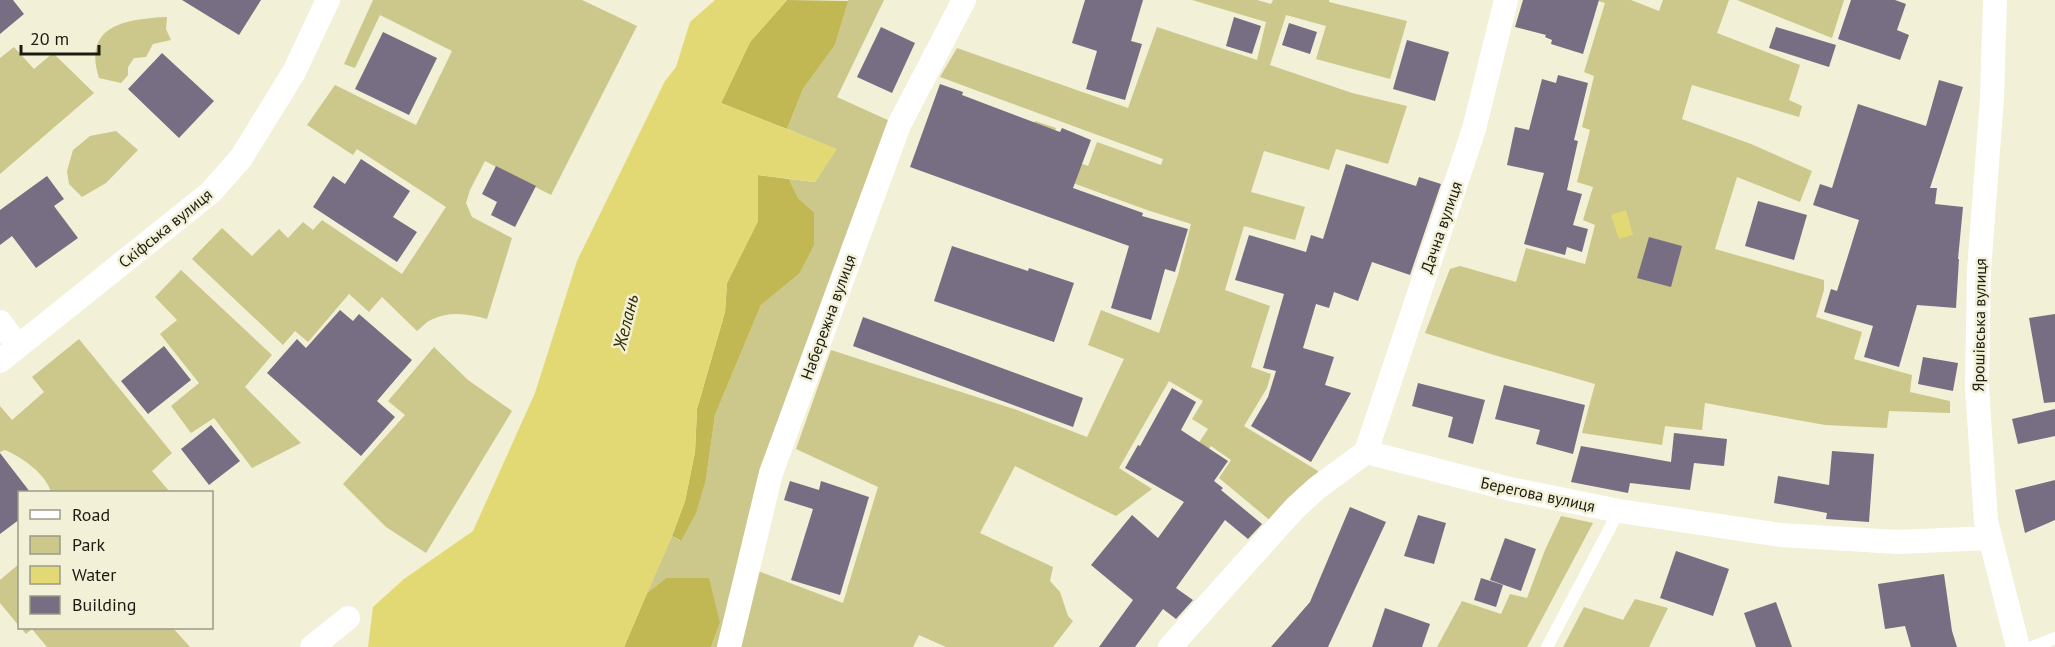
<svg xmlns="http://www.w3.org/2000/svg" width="2055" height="647" font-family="'PT Sans',sans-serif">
<rect width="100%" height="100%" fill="#f2f0d6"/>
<!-- green -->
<path fill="#ccc78b" d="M373 0H582L637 26 551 195 485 161 470 190 466 203 472 217 512 238 487 319C470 314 449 311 433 319 427 321 422 327 417 331L382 297 369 312 349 294 308 342 295 331 283 345 192 259 222 228 252 256 279 229 288 238 303 222 313 230 322 220 402 274 446 207 357 149 353 155 307 125 335 85 416 125 452 51 380 15 355 68 344 64Z
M848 0H884L837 97 892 122 721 647H711L720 623 666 578 647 593 672 536 680 541 706 479 715 415 761 305 799 274 814 212 798 198 789 179 815 182 836 149 787 129 803 89 835 45Z
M1192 0H1257L1271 4 1273 0H1329V2L1407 21 1390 79 1316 59 1326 26 1286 15 1270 65 1352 93 1407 106 1388 164 1336 149 1329 170 1264 151 1251 192 1305 207 1295 240 1244 226 1225 290 1270 306 1251 367 1271 374 1267 388 1244 426 1318 471 1316 479 1272 522 1219 478 1231 460 1211 446 1199 462 1174 480 1208 429 1192 419 1203 401 1169 381 1119 468 1152 489 1116 516 1015 466 980 533 1053 567 1050 581 1060 592 1068 616 1073 621 1053 647H946L919 635 913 647H740L758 571 843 603 878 487 796 449 831 350 1017 410 1087 437 1124 359 1088 345 1101 310 1159 333 1178 275 1191 224 1147 210 1018 163 1035 121 1056 128 1048 151 1088 166 1097 142 1161 165 1163 159 940 77 957 48 1128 108 1157 27 1257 60 1266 22Z
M1595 0H1631L1659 11 1663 0H1729L1717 33 1800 65 1789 100 1802 106 1799 117 1692 85 1682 119 1751 144 1812 171 1800 202 1737 177 1715 249 1824 280V290L1816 317 1862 332 1854 359 1912 375 1910 392 1950 401V413L1889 411 1887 428 1825 425 1705 403 1702 430 1665 426 1662 445 1582 433 1595 384 1494 355 1425 333 1450 269 1460 266 1516 282 1526 248 1585 264 1595 225 1583 220 1593 187 1577 182 1590 130 1582 127 1594 76 1584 72 1605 3Z
M1737 0H1844L1832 38Z
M167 17 166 29 171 40 153 44 146 57 134 58 128 67V75L121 83 99 78C82 25 126 19 167 17Z
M14 47 34 69 53 53 94 93 0 174V58Z
M116 131 138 150 106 183 82 197 69 184 67 171 73 150 90 136Z
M181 270 272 355 245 387 301 443 252 468 214 418 191 433 171 406 199 383 160 334 177 320 155 297Z
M79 339 172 453 152 471 170 492H51C45 473 23 458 5 450L0 452V406L12 420 44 392 32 377Z
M434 347 468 380 512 411 426 553 386 527 343 484 405 415 388 401Z
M1561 516 1593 523 1527 647H1437L1462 601 1501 614 1510 594 1527 598 1545 550Z
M19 564V626L0 603V580Z
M1635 599 1668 608 1649 647H1563L1584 607 1623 620Z
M21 628H173L190 647H47L32 629 26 634Z"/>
<!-- forest -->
<path fill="#c1b853" d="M787 0 848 1 835 45 803 89 787 129 721 103 750 42Z
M758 175 789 179 798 198 814 212V245L799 274 761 305 715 415 706 479 696 513 681 541 672 536 685 501 695 452 697 409 725 312 727 283 758 221Z
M666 578H709L720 623 711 647H624L647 593Z"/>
<!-- water -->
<path fill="#e2d975" d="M715 0H787L750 42 721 103 837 149 815 182 758 175V221L727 283 725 312 697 409 695 452 685 501 672 536 624 647H368L373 607 404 579 473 531 535 393 577 261 665 81 676 67 690 22Z
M1626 210 1633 235 1619 239 1611 215Z"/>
<!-- building -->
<path fill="#776e84" d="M0 0H13L24 14 0 34Z
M182 0H261L239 35Z
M1085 0H1143L1131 41 1142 44 1125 100 1086 89 1097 51 1072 43Z
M1523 0H1599L1583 54 1551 44 1552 40 1545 37 1546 35 1515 27Z
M1851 0H1895L1906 4 1897 30 1909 35 1900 60 1838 39Z
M1234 17 1261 26 1252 54 1226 46Z
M1289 23 1317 32 1310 54 1282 45Z
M881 27 915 43 892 93 857 77Z
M1776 27 1836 45 1829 67 1769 48Z
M383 32 437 58 409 115 355 89Z
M1407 40 1449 52 1435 101 1393 89Z
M162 53 214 101 179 138 128 89Z
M1558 75 1588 83 1574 140 1578 141 1567 190 1582 194 1573 225 1588 229 1582 252 1567 247 1565 255 1524 244 1544 173 1507 165 1515 127 1529 130 1542 79 1556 83Z
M1939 80 1963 87 1930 188H1937L1935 204 1963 207 1958 259H1959L1956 308 1917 305 1899 367 1864 357 1873 326 1824 312 1831 289 1837 291 1859 220 1813 205 1820 184 1832 188 1858 104 1926 126Z
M940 84 963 92 962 95 1060 132 1062 128 1091 140 1073 188 1143 213 1142 216 1188 229 1175 272 1165 269 1151 320 1111 308 1129 246 910 167Z
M361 159 410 191 393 217 417 232 397 262 313 207 333 176 345 184Z
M1346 164 1416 186 1419 177 1441 184 1410 275 1372 262 1358 301 1334 292 1329 308 1316 304 1303 348 1334 357 1325 385 1351 393 1311 462 1251 426 1268 397 1276 371 1263 368 1284 294 1235 280 1249 235 1306 252 1311 235 1323 239Z
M496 166 536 186 515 227 491 215 497 202 482 194Z
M47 176 64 199 54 206 78 238 36 268 12 236 0 245V210Z
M1758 201 1807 215 1794 260 1745 246Z
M1649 237 1682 246 1671 287 1637 278Z
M952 246 1028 271 1029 268 1074 283 1054 342 934 301Z
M340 310 353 321 359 314 412 360 377 401 395 417 361 456 267 373 297 339 306 348Z
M2055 314V402L2044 403 2029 318Z
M863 317 1083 398 1073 427 853 346Z
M164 346 191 380 148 414 121 381Z
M1923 357 1958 363 1953 391 1918 384Z
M1418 383 1485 400 1473 444 1448 437 1453 417 1412 406Z
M1504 385 1585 405 1573 454 1536 444 1540 430 1495 419Z
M1172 388 1196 402 1181 430 1228 461 1214 481 1223 488 1221 490 1262 524 1248 539 1225 520 1176 588 1193 600 1176 619 1163 609 1135 647H1099L1133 600 1091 565 1132 515 1158 538 1184 502 1125 468 1138 445 1140 446Z
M2055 409V436L2018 444 2012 419Z
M211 425 240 461 209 485 181 449Z
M1674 433 1727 439 1724 466 1694 463 1690 490 1630 483 1628 493 1571 482 1581 446 1671 462Z
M1832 451 1874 454 1869 522 1826 519 1827 513 1774 503 1778 476 1829 485Z
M0 453 30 492H20V519L0 534Z
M2055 480V520L2025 533 2015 490Z
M790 481 819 490 821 481 869 497 840 595 791 580 813 509 784 500Z
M1350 507 1386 522 1328 647H1271L1310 602Z
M1418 515 1446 523 1434 564 1404 556Z
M1505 538 1536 549 1521 591 1490 580Z
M1676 551 1729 569 1713 616 1660 598Z
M1944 574 1952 631 1957 647H1911L1905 626 1885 629 1878 584Z
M1481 578 1503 585 1496 607 1474 600Z
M1776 602 1792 647H1756L1744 613Z
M1385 608 1430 624 1422 647H1372Z"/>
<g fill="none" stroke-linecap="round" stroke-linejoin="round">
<!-- lane -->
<path stroke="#fff" stroke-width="12" d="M1547 647 1619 511
M2032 647 2055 638"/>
<!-- street -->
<path stroke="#fff" stroke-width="24" d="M1995 0 1992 98 1979 270 1977 387 1986 521 2018 647
M0 322 18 346
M0 361 211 192 241 158 294 72 328 0
M1366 452 1474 129 1506 0
M312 647 348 618
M729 647 771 473 899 125 964 0
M1170 647 1295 508 1317 488 1366 452 1510 489 1619 511 1780 535 1898 542 1989 538"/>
</g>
<g text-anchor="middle" stroke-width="5" stroke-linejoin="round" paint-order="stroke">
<!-- street labels -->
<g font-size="16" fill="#1c1b12" stroke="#f2f0d6">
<text transform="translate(1441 227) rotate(-71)" y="6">Дачна вулиця</text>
<text transform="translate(165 228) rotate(-39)" y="6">Скіфська вулиця</text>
<text transform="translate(828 317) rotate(-70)" y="6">Набережна вулиця</text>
<text transform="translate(1979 325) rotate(-89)" y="6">Ярошівська вулиця</text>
<text transform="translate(1538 494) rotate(12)" y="6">Берегова вулиця</text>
</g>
<!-- water labels -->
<g font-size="18" font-style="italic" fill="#332f02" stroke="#f2f0d6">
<text transform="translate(626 322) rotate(-76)" y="6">Желань</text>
</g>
</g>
<!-- legend -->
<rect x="18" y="491" width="195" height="138" fill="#f2f0d6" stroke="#9c9b88" stroke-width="1.5"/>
<rect x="30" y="510" width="30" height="9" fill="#ffffff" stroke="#9c9b88" stroke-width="1.5"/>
<text x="72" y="521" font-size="18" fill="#1c1b12">Road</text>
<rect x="30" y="536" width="30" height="18" fill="#ccc78b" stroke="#9c9b88" stroke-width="1.5"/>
<text x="72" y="551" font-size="18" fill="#1c1b12">Park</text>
<rect x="30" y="566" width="30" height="18" fill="#e2d975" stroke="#9c9b88" stroke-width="1.5"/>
<text x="72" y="581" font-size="18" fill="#1c1b12">Water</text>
<rect x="30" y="596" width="30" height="18" fill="#776e84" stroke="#9c9b88" stroke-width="1.5"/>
<text x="72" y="611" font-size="18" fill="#1c1b12">Building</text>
<!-- scale -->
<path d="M21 45v9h78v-9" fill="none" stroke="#1c1b12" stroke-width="3"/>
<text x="30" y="45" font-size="18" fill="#1c1b12" stroke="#f2f0d6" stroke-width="4.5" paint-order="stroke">20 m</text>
</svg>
